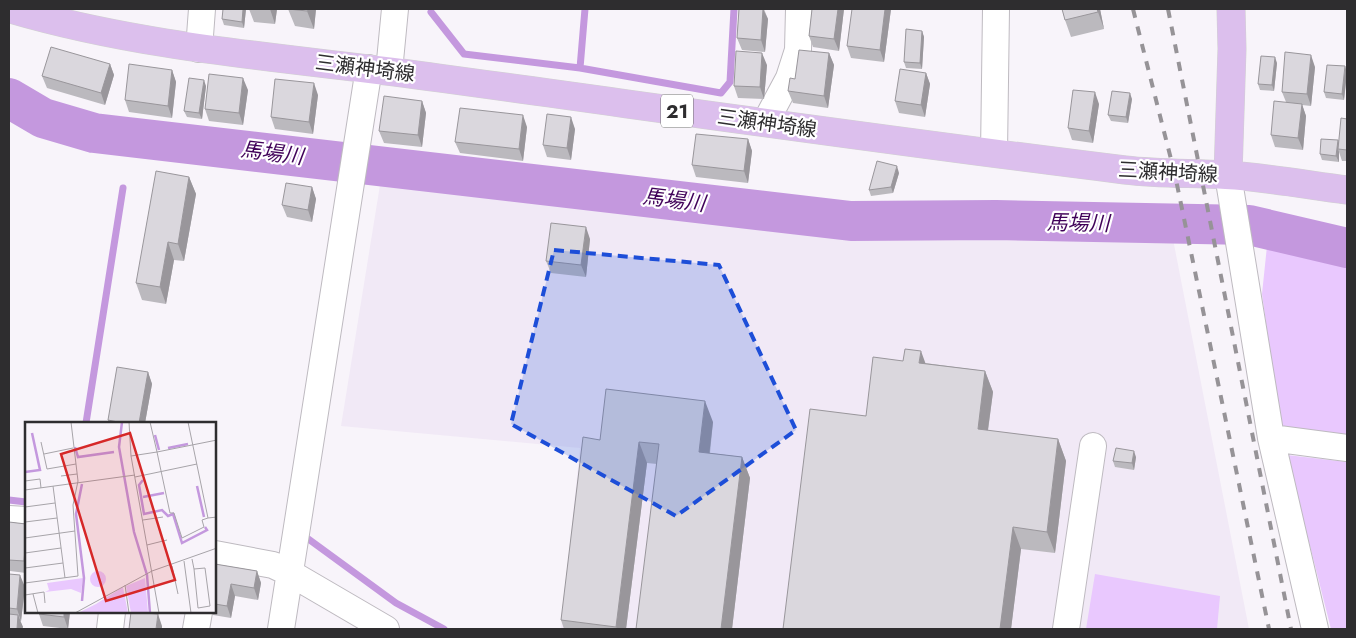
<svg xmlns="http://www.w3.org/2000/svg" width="1356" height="638" font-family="Jost,'Noto Sans JP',sans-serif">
<rect width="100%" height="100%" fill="#f8f4fa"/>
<!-- built -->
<path fill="#f1e9f6" d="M380 185 878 240 1172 234 1249 629H561L580 448 341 426Z"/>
<!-- green -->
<path fill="#e9c8fe" d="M1267 246 1347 264V440L1281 432 1262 294Z
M1287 455 1347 462V629H1331Z
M1095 574 1220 596 1217 629H1086Z"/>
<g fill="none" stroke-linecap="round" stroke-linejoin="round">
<!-- stream -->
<path stroke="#c498de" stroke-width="7" d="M431 12 464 54 580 68 721 93 730 82 734 9
M580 68 585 9
M86 423 123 188
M9 500 26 502
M307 538 396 603 444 629"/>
<!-- river -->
<path stroke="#c498de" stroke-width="40" d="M9 98 43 118 94 133 851 221 996 220 1249 225 1347 248"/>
<!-- minor casing -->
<g stroke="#bebac0" stroke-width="28">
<path id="minor" d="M199 49 202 9
M389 71 395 9
M765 123 789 78 798 50 799 9
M994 153 996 9
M1228 175 1271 438 1315 629
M1271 438 1347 448
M9 519 26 520
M215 554 273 565 290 573 386 629
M110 629 112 612
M196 629 199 612
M281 629 369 68
M1066 629 1093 446"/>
</g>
<!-- major casing -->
<g stroke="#d1d1d1" stroke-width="29">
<path id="major" d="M11 9C150 50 296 58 439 78 667 109 896 142 1125 170 1159 174 1192 173 1226 175 1265 177 1308 185 1347 190
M1228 175 1232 49 1231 9"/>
</g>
<!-- minor -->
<use href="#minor" stroke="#fff" stroke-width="26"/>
<!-- major -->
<use href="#major" stroke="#dcbfed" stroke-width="28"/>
<!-- rail -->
<path stroke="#969397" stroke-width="4" stroke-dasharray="9 9" stroke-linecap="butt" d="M1133 9 1175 175 1269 629
M1168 9 1291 629"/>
</g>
<!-- wall -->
<path fill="#bbb9be" d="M246 9 244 28 224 25 222 19Z
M249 9H277L275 24 254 22Z
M288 9H316L314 29 295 26Z
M739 9H764L768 19 765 52 742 50 737 38Z
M812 9H844L839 51 813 47 809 36Z
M891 9 884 62 851 58 847 46Z
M1062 9H1100L1104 29 1071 37 1065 20Z
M922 31 924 37 922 69 906 68 904 62Z
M829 53 834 65 828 108 793 103 788 91 795 79Z
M1277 63 1274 91 1260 90 1258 84Z
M110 64 114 75 105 105 47 88 42 76Z
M767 65 764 99 738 98 734 86Z
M1345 66 1347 73 1344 100 1326 98 1324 92Z
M1315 67 1311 106 1302 105 1306 116 1303 150 1275 147 1271 135 1286 102 1282 92Z
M172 70 176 82 172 118 129 112 125 100Z
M926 73 930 84 925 117 899 113 895 101Z
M206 86 202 119 187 117 184 111Z
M248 90 243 125 209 121 205 109Z
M318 95 313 134 275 129 271 117Z
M1132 99 1128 123 1111 121 1108 115Z
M422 101 426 113 422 147 384 143 379 131Z
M1099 104 1093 143 1072 140 1068 128Z
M1347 119V161H1342L1339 152V162L1322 160 1320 154 1338 140 1339 143Z
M527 127 523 161 460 153 455 142Z
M575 129 571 160 547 157 543 145Z
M748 139 752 151 748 183 696 177 692 165Z
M899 173 893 193 871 196 869 190Z
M189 177 196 194 184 261 174 260 166 304 142 300 136 283Z
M312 187 316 199 312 222 287 217 282 205Z
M590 239 586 277 551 273 546 261Z
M925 363 985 371 993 392 988 431 1058 439 1066 461 1055 553 1021 549 1011 629H783L866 416Z
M148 372 152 384 145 423H108V420Z
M713 422 710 453 742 457 750 478 732 629H637L657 464 647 463 626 629H564L561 620 600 440Z
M1136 457 1134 470 1115 467 1113 461Z
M9 522 26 524V573L10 571 9 569Z
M215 564 257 571 261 583 258 600 235 596 231 618 213 615 212 612H215Z
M9 574 25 587 21 621H20L23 627 22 629H9Z
M70 612 68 629 43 626 39 614Z"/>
<!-- shaded-wall -->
<path fill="#99969b" d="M243 9H246L244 28 242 22Z
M270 9H277L275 24Z
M308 9H316L314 29 307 11Z
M763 9 768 19 765 52 761 40Z
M838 9H844L839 51 834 39Z
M885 9H891L884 62 880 50Z
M1097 9H1100L1104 29 1098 12Z
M922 31 924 37 922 69 920 63Z
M762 53 767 65 764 99 760 87Z
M829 53 834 65 828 108 824 96Z
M1311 55 1315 67 1311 106 1307 94Z
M1275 57 1277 63 1274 91 1272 85Z
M110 64 114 75 105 105 101 93Z
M1345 66 1347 73 1344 100 1342 94Z
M172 70 176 82 172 118 168 106Z
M926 73 930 84 925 117 921 105Z
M243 78 248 90 243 125 239 113Z
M204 80 206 86 202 119 199 113Z
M314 83 318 95 313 134 309 122Z
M1095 92 1099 104 1093 143 1089 131Z
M1130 93 1132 99 1128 123 1126 117Z
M422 101 426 113 422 147 418 135Z
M1302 104 1306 116 1303 150 1298 138Z
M523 115 527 127 523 161 519 149Z
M571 117 575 129 571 160 567 148Z
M748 139 752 151 748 183 744 171Z
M1338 140 1340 146 1338 149 1339 152V162L1336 156Z
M897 166 899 173 893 193 891 187Z
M189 177 196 194 184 261 178 244Z
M312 187 316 199 312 222 308 210Z
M586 227 590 239 586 277 581 265Z
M168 242 174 260 166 304 160 287Z
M921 351 929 373 919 363Z
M985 371 993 392 985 451 978 429Z
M148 372 152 384 145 423H139Z
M705 401 713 422 707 473 699 452Z
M1058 439 1066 461 1055 553 1047 532Z
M639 442 647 463 626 629H617L616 627Z
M1134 451 1136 457 1134 470 1132 463Z
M742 457 750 478 732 629H721Z
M1013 527 1021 549 1011 629H1000Z
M26 537V568L24 561Z
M257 571 261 583 258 600 254 588Z
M20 575 25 587 21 621 17 609Z
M231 584 235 596 231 618 227 606Z
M64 612H70L68 629 64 617Z
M158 614 162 626V629H156Z
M18 615 23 627 22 629H17Z"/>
<!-- building -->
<path fill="#dad7dd" stroke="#99969b" d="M223 9H243L242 22 222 19Z
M288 9H308L307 11Z
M739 9H763L761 40 737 38Z
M812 9H838L834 39 809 36Z
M852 9H885L880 50 847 46Z
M1062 9H1097L1098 12 1065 20Z
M906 29 922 31 920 63 904 62Z
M51 47 110 64 101 93 42 76Z
M799 50 829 53 824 96 788 91 790 78 795 79Z
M736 51 762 53 760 87 734 86Z
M1285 52 1311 55 1307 94 1282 92Z
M1261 56 1275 57 1272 85 1258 84Z
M129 64 172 70 168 106 125 100Z
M1327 65 1345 66 1342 94 1324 92Z
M900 69 926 73 921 105 895 101Z
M209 74 243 78 239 113 205 109Z
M189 78 204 80 199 113 184 111Z
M275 79 314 83 309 122 271 117Z
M1073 90 1095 92 1089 131 1068 128Z
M1112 91 1130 93 1126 117 1108 115Z
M384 96 422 101 418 135 379 131Z
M1274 101 1302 104 1298 138 1271 135Z
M460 108 523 115 519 149 455 142Z
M547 114 571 117 567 148 543 145Z
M1341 118 1347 119V150L1338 149Z
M696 134 748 139 744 171 692 165Z
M1321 139 1338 140 1336 156 1320 154Z
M877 161 897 166 891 187 869 190Z
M156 171 189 177 178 244 168 242 160 287 136 283Z
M286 183 312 187 308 210 282 205Z
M551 223 586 227 581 265 546 261Z
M905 349 921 351 919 363 985 371 978 429 1058 439 1047 532 1013 527 1000 629H783L810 409 866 416 873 357 903 361Z
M117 367 148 372 139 423H123L108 420Z
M606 389 705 401 699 452 742 457 721 629H636L659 444 639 442 616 627 561 620 583 437 600 440Z
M1116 448 1134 451 1132 463 1113 461Z
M9 522 26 524V537L24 561 9 560Z
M215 564 257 571 254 588 231 584 227 606 215 604Z
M9 574 20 575 17 609 9 608Z
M39 612H64V617L39 614Z
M131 612 158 614 156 629H129Z
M9 614 18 615 17 629H9Z"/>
<!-- marked area -->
<path fill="#1d4ed8" fill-opacity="0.2" stroke="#1d4ed8" stroke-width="4" stroke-dasharray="10 6" stroke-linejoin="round" d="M554 250 719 265 796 430 676 516 511 424Z"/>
<g text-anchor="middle" stroke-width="4.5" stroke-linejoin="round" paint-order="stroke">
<!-- shield labels -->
<rect fill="#fff" stroke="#6d6c6d" stroke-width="1" x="661" y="94.5" width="32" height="33" rx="4"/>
<g font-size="19" font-weight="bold" fill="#2e2d2f">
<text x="677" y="118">21</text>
</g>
<!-- street labels -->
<g font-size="20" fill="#2e2d2f" stroke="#fff">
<text transform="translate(365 68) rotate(7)" y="7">三瀬神埼線</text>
<text transform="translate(767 123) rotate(8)" y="7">三瀬神埼線</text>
<text transform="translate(1168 172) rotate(3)" y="7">三瀬神埼線</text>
</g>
<!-- water labels -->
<g font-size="21" font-style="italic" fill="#400259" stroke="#fff">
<text transform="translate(272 153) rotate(7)" y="7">馬場川</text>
<text transform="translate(674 200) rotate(7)" y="7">馬場川</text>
<text transform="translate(1078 223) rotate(1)" y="7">馬場川</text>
</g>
</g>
<!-- overview -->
<g transform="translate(25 422)">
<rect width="191" height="191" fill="#f8f4fa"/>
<path d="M65 157a8 8 0 1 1 16 0a8 8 0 1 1-16 0ZM58 156 56 171 46 167 20 170 24 168 22 161ZM120 156 123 190 106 191 101 164ZM98 165 103 191H53L71 182Z" fill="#e9c8fe"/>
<path fill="none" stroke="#c498de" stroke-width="2.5" d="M97 0 94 25 109 110 122 153 125 191M130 13 134 28M50 25 53 35 89 30M143 26 163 22M0 50 15 48 7 11M118 58 114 63 119 92 137 88 143 94 148 92 157 121 182 108 180 105M57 62 51 92 59 156 57 179M172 64 179 95M118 75 139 71"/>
<path fill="none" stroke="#a7a4a9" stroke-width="1" d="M104 0 106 34 134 191M163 0 183 96 192 95M16 20 22 47 51 42M19 32 48 26M106 34 132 30 125 0M36 54 52 52M110 55 172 42M0 59 15 57 16 66M28 64 40 156M0 68 110 53M0 85 30 81M183 96 177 98 179 105 157 116 149 91H145L132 30 192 18M118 98 138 95M0 100 32 96M0 116 50 109M122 123 142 118M0 131 36 126M167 137 169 147 180 146 185 184 173 186 169 147M159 139 166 191M147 144 153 172M0 146 38 141M127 149 192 126M0 161 53 154 48 83 53 59 46 0M100 163 104 191M8 172 13 191M0 173 19 170 20 181M50 191 127 149"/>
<path fill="#d62828" fill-opacity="0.15" stroke="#d62828" stroke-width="2.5" d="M105 11 150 158 81 179 36 32Z"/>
<rect width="191" height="191" fill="none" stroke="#2e2d2f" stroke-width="2.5"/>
</g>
<!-- border -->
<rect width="1356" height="638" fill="none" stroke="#2e2d2f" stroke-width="20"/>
</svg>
